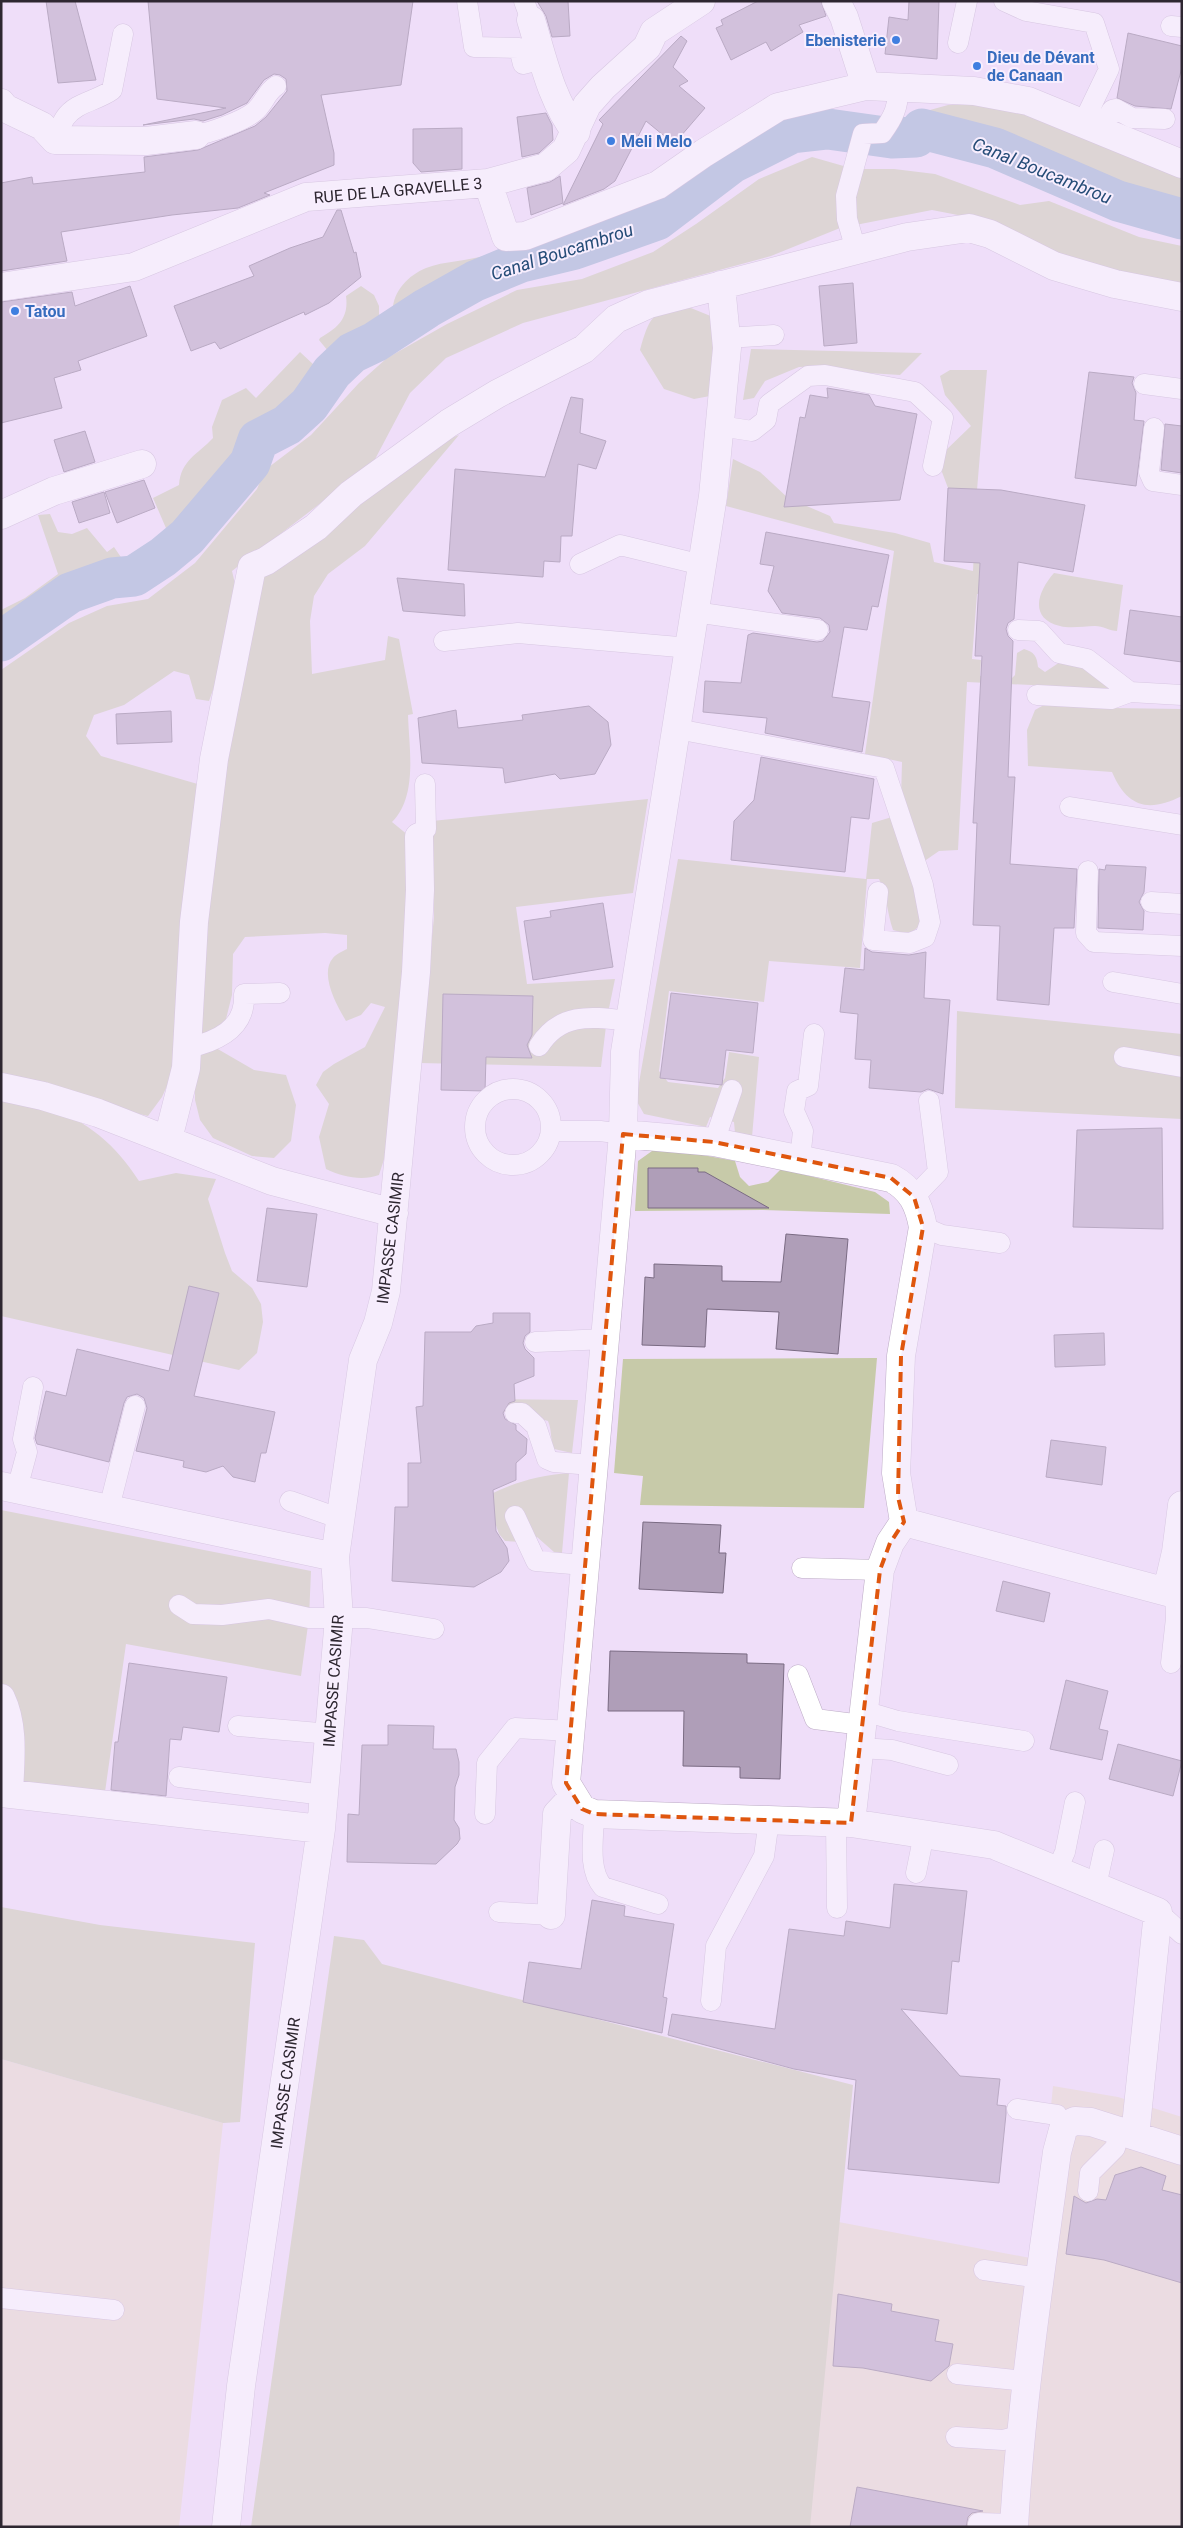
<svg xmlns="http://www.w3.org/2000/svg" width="1183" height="2528" font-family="Roboto,sans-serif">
<rect width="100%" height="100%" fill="#efdef9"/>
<!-- industrial -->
<path fill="#e7d9c6" d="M1 2059 223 2123 179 2527H1Z
M1053 2086 1118 2097 1182 2117V2527H781L812 2217 1036 2259Z"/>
<!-- green -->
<path fill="#c7caa9" d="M978 103 1027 112 1182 173V225L1019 161 958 142 933 129 930 110 948 105Z
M812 157 854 169H894L935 174 1020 205 1049 201 1139 237 1182 246V287L1073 260 968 217 932 210 840 228 771 256 523 323 446 358 410 393 373 463 232 571 236 588 217 679 209 701 196 699 189 675 174 671 124 705 94 715 86 736 101 756 201 785 179 1059 162 1097 148 1116 104 1106 1 1077V670L69 623 107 606 148 599 195 563 257 489 265 470 311 435 359 383 387 358 447 324 517 290 582 279 653 252 696 224 759 179Z
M676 182 694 187 692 201 664 226 637 239 569 260 538 266 501 280 408 328 394 319C388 297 406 276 426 268 444 261 468 261 487 255 494 252 501 248 508 245Z
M361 286 374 295 379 306V317L375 326 365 338 314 376 297 405 272 435 245 455 211 494 193 528 172 542 153 498 179 485C181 460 197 455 213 438L212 427 222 400 246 388 256 398 300 352 314 365 328 351 319 340 320 338C338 328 349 318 346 296Z
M686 306 713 317 717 343 710 396 694 399 664 389 640 350C649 318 652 310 686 306Z
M751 349 922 353 900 375 868 373 828 366 799 367 765 381 754 398 743 400Z
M950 370H987L977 490 948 488 942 472 943 453 971 426 945 395 940 376Z
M459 435 365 546 328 574 314 596 310 621 312 674 385 660 388 636 399 639 413 714 408 715C409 749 418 796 392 822L414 840 409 982 397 1025 392 1112 386 1153 379 1175C362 1181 343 1177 326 1169L319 1137 329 1104 316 1085 323 1072 334 1064 365 1047 385 1007 371 1003 361 1015 346 1021C337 1006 319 974 333 958 336 954 343 951 347 949V935L325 933 245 937 233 954 232 995 226 1019 218 1032 200 1039V977L215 814 260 580 440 442Z
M733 459 760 472 788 498 830 516 834 523 895 533 930 543 934 562 973 571 976 506 1010 596 977 594 972 659 981 660 980 676 1012 678 1015 675 1017 653 1024 649C1034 652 1037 656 1038 667L1045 672 1060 662 1078 663 1112 689 967 682 958 850 939 851 926 860 915 877 922 922C913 935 906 934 893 930 887 913 887 895 879 879H867L860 968 769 961 764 1002 669 991 659 1071 668 1082 718 1088 725 1078 729 1052 759 1057 752 1137 735 1133 734 1122 710 1117 706 1127 644 1114 636 1100 678 859 866 879 872 823 892 817 901 799 902 762 865 754 894 551 726 506Z
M50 514 58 532 72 534 87 528 107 552 114 547 129 569 128 575 118 573 106 577 105 589C94 598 81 601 68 596L46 614 35 628C22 626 9 638 1 648V610L25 598 58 574 38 515Z
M1054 573 1123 585 1117 631C1110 631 1103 626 1095 626 1084 626 1071 629 1060 626 1028 618 1038 591 1054 573Z
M1049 702 1112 708 1182 709V796C1148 813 1127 807 1112 772L1028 766 1027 730 1035 710Z
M648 799 633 893 516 907 527 984 615 979 607 1018 601 1067 419 1063 434 917 432 821Z
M957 1011 1182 1034V1119L955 1108Z
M216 1048 254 1070 286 1075 296 1105 291 1141 274 1158 252 1156 213 1138 200 1120 195 1100V1054Z
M1 1097C16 1100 33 1101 47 1107 89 1122 115 1144 139 1181L176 1173 216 1179 208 1199 225 1253 232 1271 252 1288 261 1304 263 1322 257 1353 239 1370 1 1316Z
M670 1149 735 1161 740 1177 749 1186 768 1182 781 1169 875 1192 889 1202 890 1214 763 1210 635 1211 638 1161 652 1151Z
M877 1358 864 1508 640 1505 643 1476 614 1473 623 1359Z
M484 1399 578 1400 572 1453 554 1449C550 1439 552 1430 548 1421L510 1410 494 1415Z
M569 1473 562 1553 554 1552 537 1537 523 1542 505 1541 499 1534 488 1502 489 1495C515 1482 540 1475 569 1473Z
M1 1510 311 1571 309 1618 301 1676 126 1644 104 1799 1 1783Z
M1 1907 100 1925 255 1943 240 2122 223 2123 1 2059Z
M334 1936 364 1940 382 1964 853 2085 810 2527H251Z"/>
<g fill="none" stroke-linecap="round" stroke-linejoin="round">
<!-- canal -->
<path stroke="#8eaac9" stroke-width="41" d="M1 641 70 593 112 578 134 576 163 557 187 537 250 463 258 440 287 425 309 405 332 372 352 353 375 342 427 308 475 281 521 262 575 249 657 220 732 163 792 133 828 129 892 138 916 137 922 129 995 148 1118 201 1182 219"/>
</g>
<!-- building -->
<path fill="#af9eb8" stroke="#7a6b83" d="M46 1H75L96 80 58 83Z
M148 1H413L401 85 321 95 334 153V165L264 193 270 195 238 208 172 215 61 232 67 261 1 271V183L32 177 33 184 145 172 144 157 198 150 255 126 266 117 287 91 286 79 280 75 274 74 264 80 247 103 222 115 203 121 194 119 143 125 226 108 157 99Z
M537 1H568L570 36 552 37 546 16Z
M758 1H821L826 16 799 25 803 32 771 51 766 42 731 60 716 28 723 25 721 20Z
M909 1H939L937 59 885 54 889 17 908 20Z
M1128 33 1182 46V67L1171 109 1135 106 1117 98Z
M681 36 687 41 673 67 688 81 679 86 705 108 674 144 646 121 615 181 604 189 563 205 603 124 599 120Z
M546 113 552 125 553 140 539 153 522 157 517 117Z
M462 128V169L421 172 413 163V129Z
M560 176 563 203 531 215 527 188 550 182Z
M337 210H341L354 253 356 252 361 277 329 303 305 315 304 312 220 349 215 342 191 351 174 306 254 276 249 266 290 248 323 237Z
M853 283 857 343 824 346 819 286Z
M130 286 147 336 78 361 81 370 54 378 62 408 1 423V302L72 292 75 306Z
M1089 372 1134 377 1132 383 1136 393 1134 420 1144 421 1136 486 1075 478Z
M827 388 869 395 875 406 917 414 900 500 784 507 800 417 805 418 810 395 828 398Z
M571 397 583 399 580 433 606 441 596 469 578 464 572 536H561L560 562 544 561 543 577 448 570 455 469 545 477Z
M1165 424 1182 426V473L1161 470Z
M85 431 95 462 64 472 54 440Z
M144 480 155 508 117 523 105 492Z
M948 488 1001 490 1085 505 1073 572 1018 562 1014 619 1008 623 1006 629 1008 636 1013 641 1008 777H1015L1010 864 1077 869 1074 928H1054L1049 1005 997 1000 1000 926 973 925 977 823H973L982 656H975L980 563 944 561Z
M104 492 110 513 79 523 72 502Z
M766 532 889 555 878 607 872 606 867 630 844 627 832 697 870 702 862 752 765 733 767 718 703 712 705 681 741 683 748 635 753 633 817 642 823 641 830 632 829 625 820 618 782 613 768 591 774 566 760 564Z
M397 578 464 584 465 616 403 611Z
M1130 610 1182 617V662L1124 654Z
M589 706 608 722 611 745 595 774 560 779 555 774 505 783 503 768 422 763 418 718 456 710 458 728 523 720 522 715Z
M171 711 172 742 117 744 116 714Z
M761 757 874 779 869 819 851 817 845 872 731 860 734 821 754 800Z
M1106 865 1146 867 1144 892 1139 902 1144 911 1143 930 1098 928 1099 869 1105 870Z
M603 903 613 967 533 980 524 921 551 917 550 911Z
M865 948 872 952 909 955 926 952 924 998 950 1000 943 1094 928 1089 921 1092 869 1088 871 1060 855 1059 858 1014 840 1012 845 968 864 970Z
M671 993 758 1003 753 1053 726 1050 722 1085 660 1078Z
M443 994 533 996 532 1035 527 1045 532 1058 486 1057 485 1091 441 1090Z
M1162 1128 1163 1229 1073 1227 1077 1130Z
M648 1168H698V1172H705L769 1208H648Z
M267 1208 317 1214 307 1287 257 1281Z
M786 1234 848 1239 838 1354 776 1349 779 1312 707 1309 705 1347 642 1345 645 1277 654 1278V1264L722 1266V1281L781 1282Z
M189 1286 219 1293 194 1396 275 1412 266 1453H261L255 1482 233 1477 223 1466 206 1472 183 1467 184 1461 136 1451 147 1408 144 1398 137 1394 127 1397 124 1403 109 1462 37 1444 35 1438 46 1391 66 1396 77 1349 169 1371Z
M493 1313H530V1332L525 1336 523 1343 525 1349 534 1358V1376L514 1384 515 1401 509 1403 503 1413 505 1419 516 1425V1430L527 1439 526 1454 516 1463V1480L493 1490 496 1531 507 1548 509 1561 501 1572 474 1587 392 1581 395 1507H408V1463H421L416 1407 423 1406 425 1332H471L476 1326 493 1323Z
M1104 1333 1105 1365 1055 1367 1054 1335Z
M1051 1440 1106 1447 1102 1485 1046 1477Z
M643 1522 721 1525 719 1553H726L723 1593 639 1589Z
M1003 1581 1050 1593 1044 1622 996 1611Z
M610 1651 747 1654V1663L784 1664 780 1779 740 1778V1767L683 1766 684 1711H608Z
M129 1663 227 1677 219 1732 183 1727 181 1740 170 1739 166 1796 111 1790 115 1742H118Z
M1066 1680 1108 1691 1099 1729 1108 1731 1102 1760 1050 1749Z
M388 1725 434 1726 433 1749H456L459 1762V1775L455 1787 454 1820 459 1828 460 1839 457 1844 436 1864 347 1862 348 1814 359 1815 362 1745H388Z
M1118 1744 1182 1761 1173 1796 1109 1779Z
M894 1884 967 1891 959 1962 952 1961 947 2014 901 2009 960 2076 1000 2079 997 2105 1006 2106V2114L999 2183 848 2169 856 2080 794 2069 668 2035 672 2014 775 2029 789 1929 844 1936 846 1921 890 1928Z
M592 1900 625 1906 624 1916 674 1924 663 1997 667 1998 662 2033 523 2002 529 1962 581 1969Z
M1141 2167 1166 2176 1162 2190 1182 2195V2283L1104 2260 1066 2254 1074 2196 1086 2203 1097 2199 1106 2200 1115 2175Z
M838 2294 892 2304 891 2311 939 2320 935 2341 953 2344 949 2366 931 2381 863 2368 833 2366Z
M857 2487 983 2511 972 2513 968 2517 966 2527H850Z"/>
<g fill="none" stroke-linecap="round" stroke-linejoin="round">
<!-- service casing -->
<g stroke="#bdacc6" stroke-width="21">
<path id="service" d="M467 1 474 47 519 48 523 64 543 59
M524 1 531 20
M1004 1 1026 11 1094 23 1109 69 1083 123
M1171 26 1182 27
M958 43 967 1
M1100 130 1112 110 1116 109 1132 118 1165 119
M196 135C210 133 243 121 254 112 264 104 266 92 276 86
M55 140C58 133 61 124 65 118 76 102 97 101 112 90L123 34
M856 250 847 219 846 196 863 134 882 133C893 118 899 106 898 88
M726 338 774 335
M1144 384 1182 389
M720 426 752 431 766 420 769 404 808 376 825 375 915 392 943 418 933 466
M1154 428 1149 472 1153 481 1182 485
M580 564 620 545 702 565
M695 612 818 630
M1018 630 1039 631 1059 653 1087 659 1130 692
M444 641 518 633 690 648
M1037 695 1111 699 1130 692 1182 695
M677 729 884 768 923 885 930 922 925 937 910 943 873 940 878 892
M1070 807 1182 825
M419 837 426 829 425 784
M1088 871 1086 933 1094 942 1182 946
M1151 902 1182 904
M1113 982 1182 994
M539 1046C561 1011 593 1017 630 1021
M187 1048C216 1042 246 1029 244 994L280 993
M1124 1057 1182 1067
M475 1127a38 38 0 1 1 76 0a38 38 0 1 1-76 0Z
M551 1131H600L623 1134
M714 1142 732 1090
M800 1160 803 1131 794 1111 797 1091 808 1086 814 1034
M914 1197 938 1172 929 1101
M923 1227 942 1235 1000 1243
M535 1342 607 1339
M515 1413H522L536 1426 547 1459 554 1462 592 1465
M17 1489 27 1452 23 1439 33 1387
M290 1501 341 1519
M109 1508 135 1406
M515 1516 536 1561 584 1565
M802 1568 880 1570
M179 1605 193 1614 222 1615 269 1609 309 1618H367L434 1629
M1171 1663 1176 1618 1175 1593
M798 1675 815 1719 862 1725
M864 1711 898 1721 1024 1741
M238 1726 330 1734
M860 1748 892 1750 948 1765
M179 1777 324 1795
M485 1814 487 1763 515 1728 571 1731
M594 1814C594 1836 587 1869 603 1887L658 1904
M836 1822 837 1908
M1057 1870 1065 1852 1075 1802
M916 1873 924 1834
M1096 1886 1104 1850
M499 1912 551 1915
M1158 1912 1182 1934
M711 2001 716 1946 764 1856 769 1820
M1017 2109 1057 2115 1064 2126
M1088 2191 1090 2173 1115 2148 1120 2131
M984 2270 1040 2278
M1 2298 114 2310
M957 2374 1026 2381
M956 2437 1003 2440 1019 2436
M978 2527V2523L1014 2524"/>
</g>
<!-- minor casing -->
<g stroke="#bdacc6" stroke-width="29">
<path id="minor" d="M836 1 844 17 866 86
M531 20C543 59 551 100 576 132
M1 103 5 108 42 126 55 140 146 141 196 135
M488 183 506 237 525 236 658 185 704 153 778 107 866 86 974 91 1028 101 1182 164
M1 287 134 267 306 197 488 183 546 167 566 150 587 105 603 87 647 47 654 32 701 1
M1 515 54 491 142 464
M1 1087 43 1096 98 1113 272 1181 394 1213
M623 1134 566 1783 582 1809 594 1814 851 1823 880 1570 890 1543 904 1522 896 1473 901 1356 923 1227C919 1205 912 1189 891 1178L714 1142 623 1134 625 1052 713 496 727 348 721 285
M168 1139 186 1068 194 922 214 759 252 567 266 561 316 527 351 494 449 423 497 394 584 349 616 319 649 304 907 237 969 228 990 234 1054 266 1115 284 1182 297
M1 1486 335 1557
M904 1522 1182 1596
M1167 1591 1176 1552 1182 1505
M1 1698C15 1727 10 1763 9 1794
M1 1793 321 1829
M851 1823 994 1845 1158 1912 1135 2136
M551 1915 557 1814 573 1797
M226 2527 241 2386 321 1829 339 1618 335 1557 363 1360 378 1323 386 1291 416 972 420 890 419 837
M1014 2527C1021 2401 1040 2277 1057 2152L1064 2126 1075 2121 1091 2122 1182 2151"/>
</g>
<!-- service -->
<use href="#service" stroke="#fff" stroke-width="20"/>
<!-- minor -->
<use href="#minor" stroke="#fff" stroke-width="28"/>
</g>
<!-- marked area -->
<path d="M0 0H1183V2528H0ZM623 1134 714 1142 891 1178 914 1197 923 1227 901 1356 898 1497 904 1522 890 1543 880 1570 851 1823 594 1814 582 1809 566 1783Z" fill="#efdef9" fill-opacity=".55" fill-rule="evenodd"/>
<path fill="none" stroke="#df560e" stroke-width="4" stroke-dasharray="10 6" stroke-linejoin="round" d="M623 1134 714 1142 891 1178 914 1197 923 1227 901 1356 898 1497 904 1522 890 1543 880 1570 851 1823 594 1814 582 1809 566 1783Z"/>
<!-- markers -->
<g fill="#3f7fe0" stroke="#f8eefe" stroke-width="2">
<circle cx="896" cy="40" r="5"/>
<circle cx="977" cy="66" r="5"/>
<circle cx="611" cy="141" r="5"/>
<circle cx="15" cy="311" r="5"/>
</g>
<g text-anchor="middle" stroke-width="4" stroke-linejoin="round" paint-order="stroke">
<!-- shop labels -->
<g font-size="16" font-weight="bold" fill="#366cbe" stroke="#f8eefe" text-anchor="start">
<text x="886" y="46" text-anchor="end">Ebenisterie</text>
<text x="987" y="63">Dieu de Dévant<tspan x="987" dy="18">de Canaan</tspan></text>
<text x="621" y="147">Meli Melo</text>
<text x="25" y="317">Tatou</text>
</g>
<!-- street labels -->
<g font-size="16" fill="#2e2731" stroke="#f8eefe">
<text transform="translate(398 190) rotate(-5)" y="6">RUE DE LA GRAVELLE 3</text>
<text transform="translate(390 1238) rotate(-83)" y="6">IMPASSE CASIMIR</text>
<text transform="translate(333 1681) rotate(-86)" y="6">IMPASSE CASIMIR</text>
<text transform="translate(285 2083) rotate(-82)" y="6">IMPASSE CASIMIR</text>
</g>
<!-- water labels -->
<g font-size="18" font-style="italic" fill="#254c77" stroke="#f8eefe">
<text transform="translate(1042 171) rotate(22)" y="6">Canal Boucambrou</text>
<text transform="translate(562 252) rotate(-18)" y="6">Canal Boucambrou</text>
</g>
</g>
<!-- border -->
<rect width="1183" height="2528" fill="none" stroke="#2e2731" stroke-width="5"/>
</svg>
